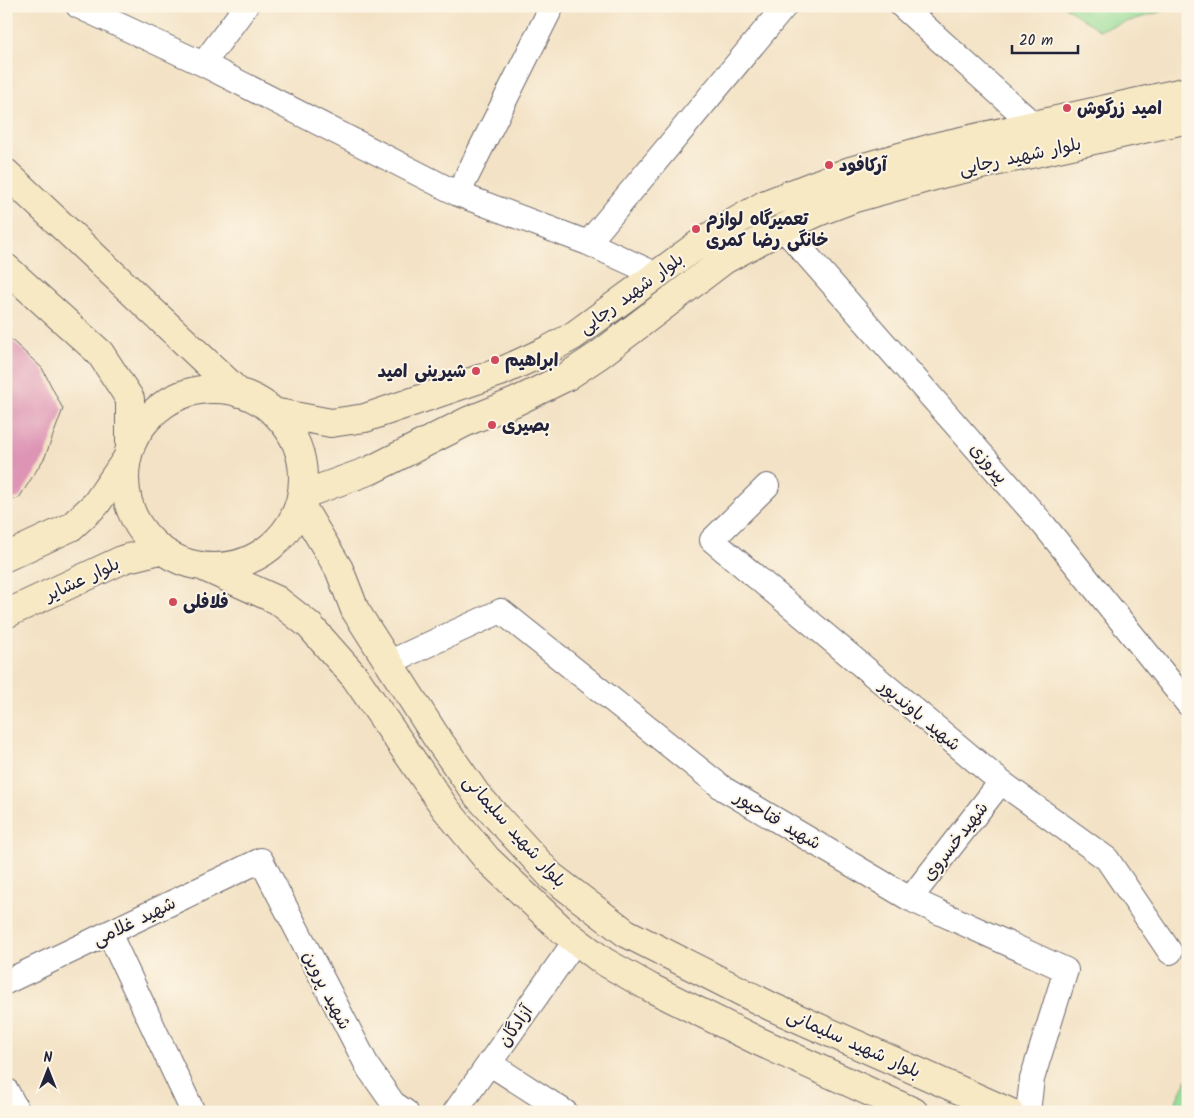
<svg xmlns="http://www.w3.org/2000/svg" width="1194" height="1118" font-family="Kalam,'Playpen Sans Arabic',sans-serif">
<rect width="100%" height="100%" fill="#fcf5e5"/>
<filter id="ink" filterUnits="userSpaceOnUse"><feTurbulence type="fractalNoise" baseFrequency=".02" numOctaves="2"/><feDisplacementMap in="SourceGraphic" scale="10" xChannelSelector="R" yChannelSelector="G"/><feConvolveMatrix kernelMatrix="1 2 1 2 8 2 1 2 1" color-interpolation-filters="sRGB"/></filter>
<filter id="wash" filterUnits="userSpaceOnUse"><feTurbulence type="fractalNoise" baseFrequency=".0096" numOctaves="4" result="noise"/><feDisplacementMap in="SourceGraphic" scale="20" xChannelSelector="R" yChannelSelector="G"/><feGaussianBlur stdDeviation="1.12" result="paint"/><feColorMatrix in="noise" values="0 0 0 0 0 0 0 0 0 0 0 0 0 0 0 0 0 1.4 0 .05"/><feComposite in="paint" operator="in"/></filter>
<g filter="url(#wash)">
<rect width="100%" height="100%" fill="#f3e2c5"/>
<!-- green -->
<path fill="#95dd97" stroke="#5c8069" d="M1064 6H1180L1099 30Z
M1188 1078V1112H1170Z"/>
<g id="blocks">
<!-- building -->
<path fill="#de95b5" d="M6 335 42 368 63 409 45 457 19 498 6 501Z"/>
</g>
</g>
<g filter="url(#ink)">
<use href="#blocks" fill-opacity="0" stroke="#6b656b" stroke-width="1"/>
<g fill="none" stroke-linecap="round" stroke-linejoin="round">
<!-- minor casing -->
<g stroke="#6b656b" stroke-width="26">
<path id="minor" d="M78 6 203 64 458 194 588 243 655 274
M902 6 1034 125
M203 64 246 6
M458 194 552 6
M783 228 1043 524 1188 704
M588 243 785 6
M767 486 712 540 1001 782 1107 859 1170 952
M388 663 501 611 724 789 910 899 1066 970 1032 1079 1028 1112
M910 899 1001 782
M109 933 193 1112
M6 982 261 860 369 1069 393 1103 406 1112
M489 1063 565 1112
M6 1090 18 1112
M455 1112 576 940"/>
</g>
<!-- secondary casing -->
<g stroke="#6b656b" stroke-width="30">
<path id="secondary" d="M6 173 239 393
M6 268 100 353 130 399V446
M125 478a89 89 0 1 1 178 0a89 89 0 1 1-178 0Z
M273 412 331 423 365 418 500 372 546 351 573 336 707 238 766 204 850 171 939 146 1188 91
M302 495 371 470 468 421 515 402 566 377 599 355 724 260 783 228 818 212 855 198 945 173 1188 119
M300 504 339 569 355 610 435 735 477 795 551 876 626 933 772 1007 1009 1112
M6 557 71 527 96 504 126 460
M206 568 277 600 309 625 355 677 445 808 487 859 562 930 603 961 651 988 758 1041 914 1112
M6 614 124 559 160 550"/>
</g>
<!-- minor -->
<use href="#minor" stroke="#fff" stroke-width="24"/>
<!-- secondary -->
<use href="#secondary" stroke="#f7e9c3" stroke-width="28"/>
</g>
</g>
<!-- markers -->
<g fill="#d1495b" stroke="#fcf5e5" stroke-width="2">
<circle cx="1067" cy="108" r="5"/>
<circle cx="829" cy="165" r="5"/>
<circle cx="696" cy="229" r="5"/>
<circle cx="495" cy="360" r="5"/>
<circle cx="476" cy="371" r="5"/>
<circle cx="492" cy="425" r="5"/>
<circle cx="173" cy="602" r="5"/>
</g>
<g text-anchor="middle" stroke-width="4" stroke-linejoin="round" paint-order="stroke">
<!-- poi labels -->
<g font-size="18" font-weight="bold" fill="#22223b" stroke="#fcf5e5" text-anchor="start">
<text x="1077" y="114">امید زرگوش</text>
<text x="839" y="171">آرکافود</text>
<text x="706" y="225">تعمیرگاه لوازم<tspan x="706" dy="21">خانگی رضا کمری</tspan></text>
<text x="505" y="366">ابراهیم</text>
<text x="466" y="377" text-anchor="end">شیرینی امید</text>
<text x="502" y="431">بصیری</text>
<text x="183" y="608">فلافلی</text>
</g>
<!-- street labels -->
<g font-size="18" fill="#22223b" stroke="#fcf5e5">
<text transform="translate(1020 156) rotate(-12)" y="6">بلوار شهید رجایی</text>
<text transform="translate(631 293) rotate(-36)" y="6">بلوار شهید رجایی</text>
<text transform="translate(989 463) rotate(49)" y="6">پیروزی</text>
<text transform="translate(82 579) rotate(-25)" y="6">بلوار عشایر</text>
<text transform="translate(920 715) rotate(40)" y="6">شهید باوندپور</text>
<text transform="translate(778 820) rotate(31)" y="6">شهید فتاحپور</text>
<text transform="translate(515 831) rotate(48)" y="6">بلوار شهید سلیمانی</text>
<text transform="translate(955 841) rotate(-52)" y="6">شهیدخسروی</text>
<text transform="translate(134 921) rotate(-26)" y="6">شهید غلامی</text>
<text transform="translate(327 990) rotate(63)" y="6">شهید پروین</text>
<text transform="translate(515 1026) rotate(-55)" y="6">آزادگان</text>
<text transform="translate(854 1043) rotate(24)" y="6">بلوار شهید سلیمانی</text>
</g>
</g>
<!-- margin -->
<rect width="1194" height="1118" fill="none" stroke="#fcf5e5" stroke-width="25"/>
<!-- north arrow -->
<g transform="translate(48 1070)" stroke="#fcf5e5" stroke-width="4" paint-order="stroke">
<path d="M0-4L9 19L0 12L-9 19Z" fill="#22223b"/>
<text y="-8" font-size="14" font-weight="bold" text-anchor="middle" fill="#22223b">N</text>
</g>
<!-- scale -->
<path d="M1012 45v8h66v-8" fill="none" stroke="#22223b" stroke-width="2.5"/>
<text x="1019" y="45" font-size="15" fill="#22223b" stroke="#fcf5e5" stroke-width="4" paint-order="stroke">20 m</text>
</svg>
